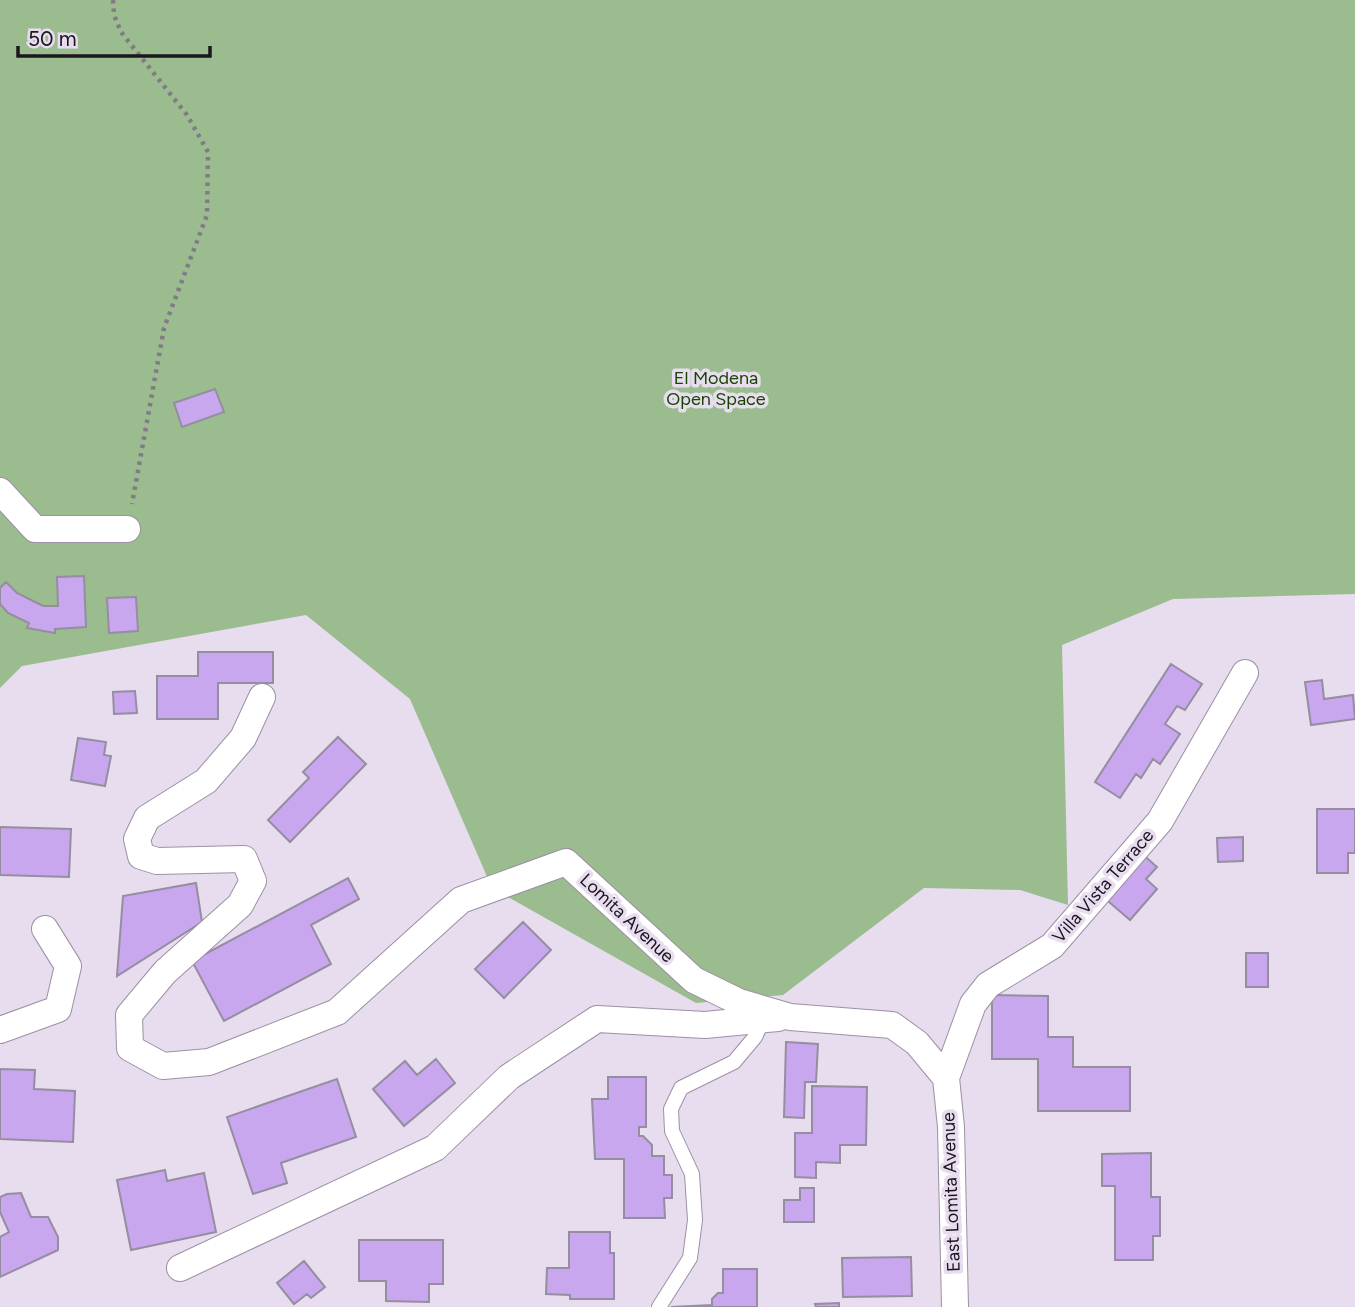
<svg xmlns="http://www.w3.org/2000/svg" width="1355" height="1307" font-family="Figtree,sans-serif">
<rect width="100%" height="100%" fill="#e8dcef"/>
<!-- green -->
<path fill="#9abc8f" d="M0 0H1355V594L1173 599 1062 645 1068 905 1020 890 924 888 783 995 696 1003 492 888 410 699 306 615 22 666 0 688Z"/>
<!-- building -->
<path fill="#c8a7ef" stroke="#958da0" stroke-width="2" d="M215 389 224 412 182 427 174 403Z
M84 576 86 627 55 629V633L27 628 29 623 8 613 0 604V588L6 582 17 593 43 606H58L57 577Z
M136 597 138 631 109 633 107 598Z
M198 652H273V683H218V719H157V676H198Z
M1171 664 1202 684 1185 710 1177 706 1165 724 1180 734 1160 764 1153 759 1141 778 1136 774 1120 798 1095 782Z
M1322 680 1324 699 1353 695 1355 719 1311 725 1305 682Z
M135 691 137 713 114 714 113 692Z
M338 737 366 764 290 842 268 820 309 778 303 772Z
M78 738 106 742 104 755 111 756 105 786 71 780Z
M1317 809H1355V853H1348V873H1317Z
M0 827 71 829 69 877 0 875Z
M1243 837V861L1218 862 1217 838Z
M1139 851 1157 867 1146 879 1157 889 1130 920 1102 896Z
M348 878 359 899 311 925 331 964 224 1021 192 961Z
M196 883 202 922 117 976 123 896Z
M523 922 551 950 504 998 475 969Z
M1246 953H1268V987H1246Z
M992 995 1048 996V1037H1073V1067H1130V1111H1038V1059H992Z
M786 1042 818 1044 816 1082H805L804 1118 784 1117Z
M436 1059 455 1083 404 1126 373 1089 405 1061 417 1075Z
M0 1069 35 1070 34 1089 75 1091 73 1142 0 1139Z
M608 1077H646V1127H639V1136H643L652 1145V1156H664V1175H672V1198H664L665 1218H624V1159H595L592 1099H608Z
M337 1079 356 1137 281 1163 287 1183 253 1194 227 1117Z
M812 1086 867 1087 866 1145H840V1163L816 1162V1178L795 1177V1133H812Z
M1151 1153V1197H1160V1236H1153V1260H1115V1186H1102V1154Z
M165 1170 167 1181 204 1173 216 1232 131 1250 117 1180Z
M800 1188H814V1222H784V1200H800Z
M21 1193 31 1217H48L58 1237V1250L0 1277V1237L9 1232 0 1212V1197L7 1194Z
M569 1232H610V1253H614V1299H570V1295L546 1294 547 1268H569Z
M359 1240H443V1284H429V1302L386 1301V1281H359Z
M911 1257 912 1296 843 1297 842 1258Z
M304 1261 325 1287 311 1298 307 1294 294 1304 277 1283Z
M723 1269H757V1307H671L712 1305V1299L718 1293H723Z
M839 1303V1307H816L815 1304Z"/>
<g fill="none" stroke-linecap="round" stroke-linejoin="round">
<!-- lane casing -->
<g stroke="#9c90a2" stroke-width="16">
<path id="lane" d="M659 1307 690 1258 695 1220 692 1174 672 1131 671 1109 681 1088 734 1062 755 1037 763 1020"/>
</g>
<!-- street casing -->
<g stroke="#9c90a2" stroke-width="28">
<path id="street" d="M0 491 35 529H127
M262 697 243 738 206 781 147 818 137 839 141 856 157 861 244 859 253 881 240 905 165 972 129 1015 130 1048 163 1066 209 1062 337 1012 461 900 566 862 694 980 739 1002 790 1017 892 1025 917 1043 946 1078
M0 1030 58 1009 68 966 45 929
M180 1268 435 1148 509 1077 597 1019 705 1025 778 1018
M955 1307 951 1127 946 1078 973 1004 988 985 1052 946 1160 821 1245 673"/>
</g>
<!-- path -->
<path stroke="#837a87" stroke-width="4.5" stroke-dasharray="3.5 5" stroke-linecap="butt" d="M113 0 114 15 121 32 187 115 208 152 207 215 164 328 132 504"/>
<!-- lane -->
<use href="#lane" stroke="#fff" stroke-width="14"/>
<!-- street -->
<use href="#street" stroke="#fff" stroke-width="26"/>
</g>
<g text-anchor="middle" stroke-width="7" stroke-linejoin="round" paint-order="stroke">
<!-- park labels -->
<g font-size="18" fill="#164500" stroke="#e8dcef">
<text x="716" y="384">El Modena<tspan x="716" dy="21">Open Space</tspan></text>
</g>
<!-- street labels -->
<g font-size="18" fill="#1b161d" stroke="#e8dcef">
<text transform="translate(1103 886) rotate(-49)" y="6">Villa Vista Terrace</text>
<text transform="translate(627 918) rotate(43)" y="6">Lomita Avenue</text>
<text transform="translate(951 1192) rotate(-92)" y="6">East Lomita Avenue</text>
</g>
</g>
<!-- scale -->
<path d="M18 46v10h192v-10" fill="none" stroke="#1b161d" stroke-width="3.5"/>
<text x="28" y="46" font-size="21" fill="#1b161d" stroke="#e8dcef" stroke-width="5" paint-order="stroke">50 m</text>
</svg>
